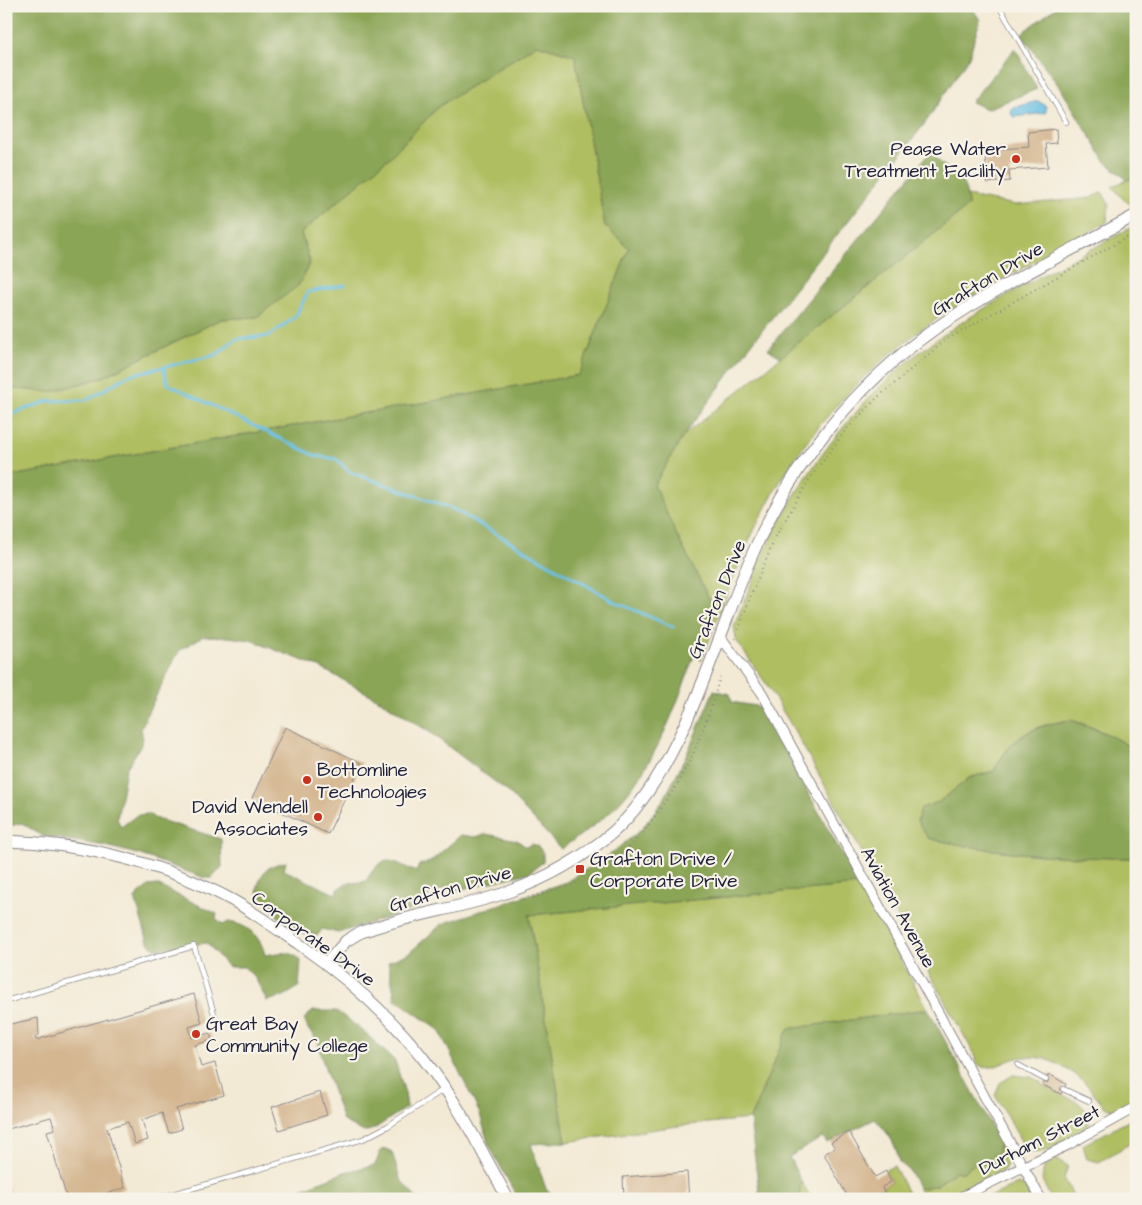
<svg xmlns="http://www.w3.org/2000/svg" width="1142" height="1205" font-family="'Architects Daughter',sans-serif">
<rect width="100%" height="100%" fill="#f7f3e8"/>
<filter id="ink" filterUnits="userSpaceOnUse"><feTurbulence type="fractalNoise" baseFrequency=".02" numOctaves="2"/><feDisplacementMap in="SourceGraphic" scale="10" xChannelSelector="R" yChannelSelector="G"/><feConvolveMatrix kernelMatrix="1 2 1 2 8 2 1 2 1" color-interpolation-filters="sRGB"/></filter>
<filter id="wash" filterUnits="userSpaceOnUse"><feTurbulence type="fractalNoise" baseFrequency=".0096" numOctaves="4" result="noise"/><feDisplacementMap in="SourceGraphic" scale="20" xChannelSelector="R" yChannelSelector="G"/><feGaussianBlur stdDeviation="1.12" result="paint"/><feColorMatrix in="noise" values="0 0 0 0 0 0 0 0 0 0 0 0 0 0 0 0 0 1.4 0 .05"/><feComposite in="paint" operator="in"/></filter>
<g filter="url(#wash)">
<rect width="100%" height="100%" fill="#f3ead5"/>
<!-- green -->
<path fill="#afbe60" stroke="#68704e" d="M537 44 575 56 605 226 629 248 579 375 6 477V388L50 392 101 378 221 319 257 317 310 262 301 233 392 155 438 107Z
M1136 177V206L1134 207 1122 198 1112 186Z
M1102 192 1109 204 1107 222C1054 252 999 279 949 311 886 351 831 404 790 466 750 526 727 595 701 661L696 648 712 604 675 532 654 485 684 435 968 206 967 196 1016 205 1091 198Z
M1136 225V750C1116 739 1095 726 1073 721 1068 719 1060 722 1054 723 1026 728 1006 745 994 771L969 778 939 802 922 808 928 838C995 854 1067 858 1136 858V1100C1100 1120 1107 1105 1085 1083 1075 1073 1060 1065 1048 1060 1039 1057 1027 1056 1017 1058 1005 1060 985 1077 975 1060L977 1059 794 730 767 685 736 640 734 626C748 593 760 557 777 525 814 460 861 397 921 351 987 301 1063 265 1136 225Z
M859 885 928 1009 788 1029 750 1119 678 1126 566 1142 529 915Z
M1013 1075 1031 1077 1041 1082 1040 1084 1079 1103 1090 1114 1089 1124 1085 1129C1070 1137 1041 1161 1025 1148L995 1095 1000 1083Z
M1132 1119 1136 1120V1140L1099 1162 1087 1159 1083 1145Z
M1000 1142C1006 1152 1011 1159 1004 1170L943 1199H924L919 1189 937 1185 956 1171 962 1173 974 1164H986L999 1151Z
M1056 1159 1068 1166 1064 1178 1075 1199H1051L1042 1180 1044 1167Z
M894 1166 911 1199H875L885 1193 882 1187 891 1182 885 1170Z
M801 1181 812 1199H799Z
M1018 1184 1025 1187 1032 1199H985Z"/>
<!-- forest -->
<path fill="#8ba556" stroke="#566448" d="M6 6H971L980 20 969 57 926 122 750 346 684 435 654 485 675 532 712 604C686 674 665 762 607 815 593 827 576 838 561 849L507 791 428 731 378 699 319 667 250 640 228 637 203 636 179 651 147 714 141 729 143 739 140 747 126 769 117 819 121 827 137 815 149 814 154 818 221 839 222 867 212 878H205L141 855 106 846 42 836 22 823 6 827V477L579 375 629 248 605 226 575 56 537 44 438 107 392 155 301 233 310 262 299 285 257 317 221 319 101 378 50 392 6 388Z
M1058 6H1136V177L1127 180 1105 161 1061 89 1021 34Z
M1015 48 1037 89 987 109 971 102Z
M931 151C947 176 966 168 968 206L781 357 768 349Z
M714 690 730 694 732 702 761 707 859 885 529 915 566 1142 531 1144 546 1189 558 1199H518L488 1143 480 1114 439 1030 395 999 388 962 409 953 442 924 566 882 605 858 641 830 664 799 686 756Z
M1072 720 1107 734 1136 750V858C1067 858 995 854 928 838L917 821 921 808 939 802 969 778 994 771C1012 734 1034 726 1072 720Z
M486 834 517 840 526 847 531 844 538 846 543 853V862L529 873 458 890 449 887 431 894 420 907 338 933 322 929 318 935C292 936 271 911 257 891 260 873 267 865 286 862L284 870 335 894C345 878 351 885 366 881 383 852 391 860 416 872L419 865 430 862 461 835 475 837Z
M157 885 217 914 216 919 223 925 228 922C248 924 261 937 265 955 278 953 292 949 301 961L299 987 284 996 267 1001 255 978 244 967H228L207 943 156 949 148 942 135 898 148 886Z
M928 1009 1000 1142 998 1151 986 1164H974L962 1173 956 1171 937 1185 919 1189 909 1170 899 1162C897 1144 887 1132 875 1119L827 1143 823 1137 789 1157 801 1181 799 1199H760L750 1119 788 1029Z
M313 1011H336L361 1029 395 1061 405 1093 407 1107 374 1129 364 1132 343 1121 322 1059 318 1041 308 1029 304 1019Z
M386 1149 392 1152 400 1179 417 1199H275L345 1172 375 1165 381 1150Z"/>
<!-- water -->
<path fill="#66c0e3" stroke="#44718f" d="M1038 101 1046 106V113L1014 117 1011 114 1012 108Z"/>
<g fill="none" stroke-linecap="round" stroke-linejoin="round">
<!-- stream -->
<path stroke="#66c0e3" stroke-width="3" d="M163 367 168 384 316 456 336 459 350 472 453 509 614 601 673 627
M6 416 48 401 87 400 129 375 216 355 236 339 269 336 295 317 308 292 345 285"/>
</g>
<g id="blocks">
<!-- building -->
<path fill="#d4b690" d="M1056 129 1057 143 1046 144 1048 167 1009 170 1010 181 987 183 985 150 1029 147 1028 132Z
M285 727 362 763 328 834 252 798Z
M194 994 202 1023 189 1027 192 1038 210 1033 212 1040 195 1045 201 1067 215 1063 224 1095 176 1109 182 1129 169 1133 162 1113 142 1120 148 1140 135 1144 128 1122 107 1128 125 1188 90 1199H67L47 1131 55 1129 51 1117 8 1129 6 1025 38 1018 39 1035 35 1037 36 1040Z
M1049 1074 1066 1084 1061 1094 1043 1085Z
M320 1092 327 1115 279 1130 272 1107Z
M849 1132 875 1177 886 1171 891 1182 882 1187 884 1193 874 1199H849L824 1154 835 1148 831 1142Z
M687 1172 689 1199H624L623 1177Z"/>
</g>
</g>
<g filter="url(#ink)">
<use href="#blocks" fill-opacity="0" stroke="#8a8688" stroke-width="1"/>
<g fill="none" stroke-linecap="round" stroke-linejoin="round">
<!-- service casing -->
<g stroke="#8a8688" stroke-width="6">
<path id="service" d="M999 6 1066 122
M6 1001 194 946 215 1017
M1018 1065 1046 1080
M1063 1089 1089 1101
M6 1183 11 1199
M156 1199 363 1139 388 1126 444 1089"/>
</g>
<!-- minor casing -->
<g stroke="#8a8688" stroke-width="11">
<path id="minor" d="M720 636 762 693 1041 1199
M957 1199 1068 1145 1136 1107"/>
</g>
<!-- tertiary casing -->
<g stroke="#8a8688" stroke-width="13">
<path id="tertiary" d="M6 841C83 843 165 864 232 900 255 913 277 929 299 944 346 977 391 1016 426 1062 459 1104 482 1152 508 1199
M326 964 346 941 359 933C408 914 461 909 511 891 547 878 582 858 612 833 682 772 715 640 752 555 791 465 855 385 936 328 999 285 1069 252 1136 215"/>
</g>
<!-- path -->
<path stroke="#8a8688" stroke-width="2" stroke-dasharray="1 4" stroke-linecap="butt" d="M735 639 753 590 777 534 809 480 845 431 877 398 946 340 1136 232
M523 899 581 883 625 851 642 834 677 785 693 754 708 717 720 677
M237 1045 253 1040"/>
<!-- service -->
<use href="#service" stroke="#fff" stroke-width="4.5"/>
<!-- minor -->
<use href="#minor" stroke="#fff" stroke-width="9"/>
<!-- tertiary -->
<use href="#tertiary" stroke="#fff" stroke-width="11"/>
</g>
</g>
<!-- markers -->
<g fill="#c8321e" stroke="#f7f3e8" stroke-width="2">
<circle cx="1016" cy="159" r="5"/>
<circle cx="307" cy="780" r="5"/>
<circle cx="318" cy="817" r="5"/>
<rect x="575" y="864" width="10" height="10" rx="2.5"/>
<circle cx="196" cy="1034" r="5"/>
</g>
<g text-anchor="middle" stroke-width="4.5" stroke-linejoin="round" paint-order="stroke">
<!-- poi labels -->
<g font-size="19" fill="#22223b" stroke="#f7f3e8" text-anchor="start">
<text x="1006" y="155" text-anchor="end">Pease Water<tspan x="1006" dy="22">Treatment Facility</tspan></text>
<text x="317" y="776">Bottomline<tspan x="317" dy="22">Technologies</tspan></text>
<text x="308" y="813" text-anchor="end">David Wendell<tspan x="308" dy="22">Associates</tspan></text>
<text x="590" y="865">Grafton Drive /<tspan x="590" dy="22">Corporate Drive</tspan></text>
<text x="206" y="1030">Great Bay<tspan x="206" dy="22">Community College</tspan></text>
</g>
<!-- street labels -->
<g font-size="19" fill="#22223b" stroke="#f7f3e8">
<text transform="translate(987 278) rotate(-31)" y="7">Grafton Drive</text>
<text transform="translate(716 599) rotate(-68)" y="7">Grafton Drive</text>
<text transform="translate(450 888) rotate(-16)" y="7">Grafton Drive</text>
<text transform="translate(899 907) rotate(61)" y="7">Aviation Avenue</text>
<text transform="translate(314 938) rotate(36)" y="7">Corporate Drive</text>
<text transform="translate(1039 1139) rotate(-27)" y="7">Durham Street</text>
</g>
</g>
<!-- margin -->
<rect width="1142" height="1205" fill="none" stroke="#f7f3e8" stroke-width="25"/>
</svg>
